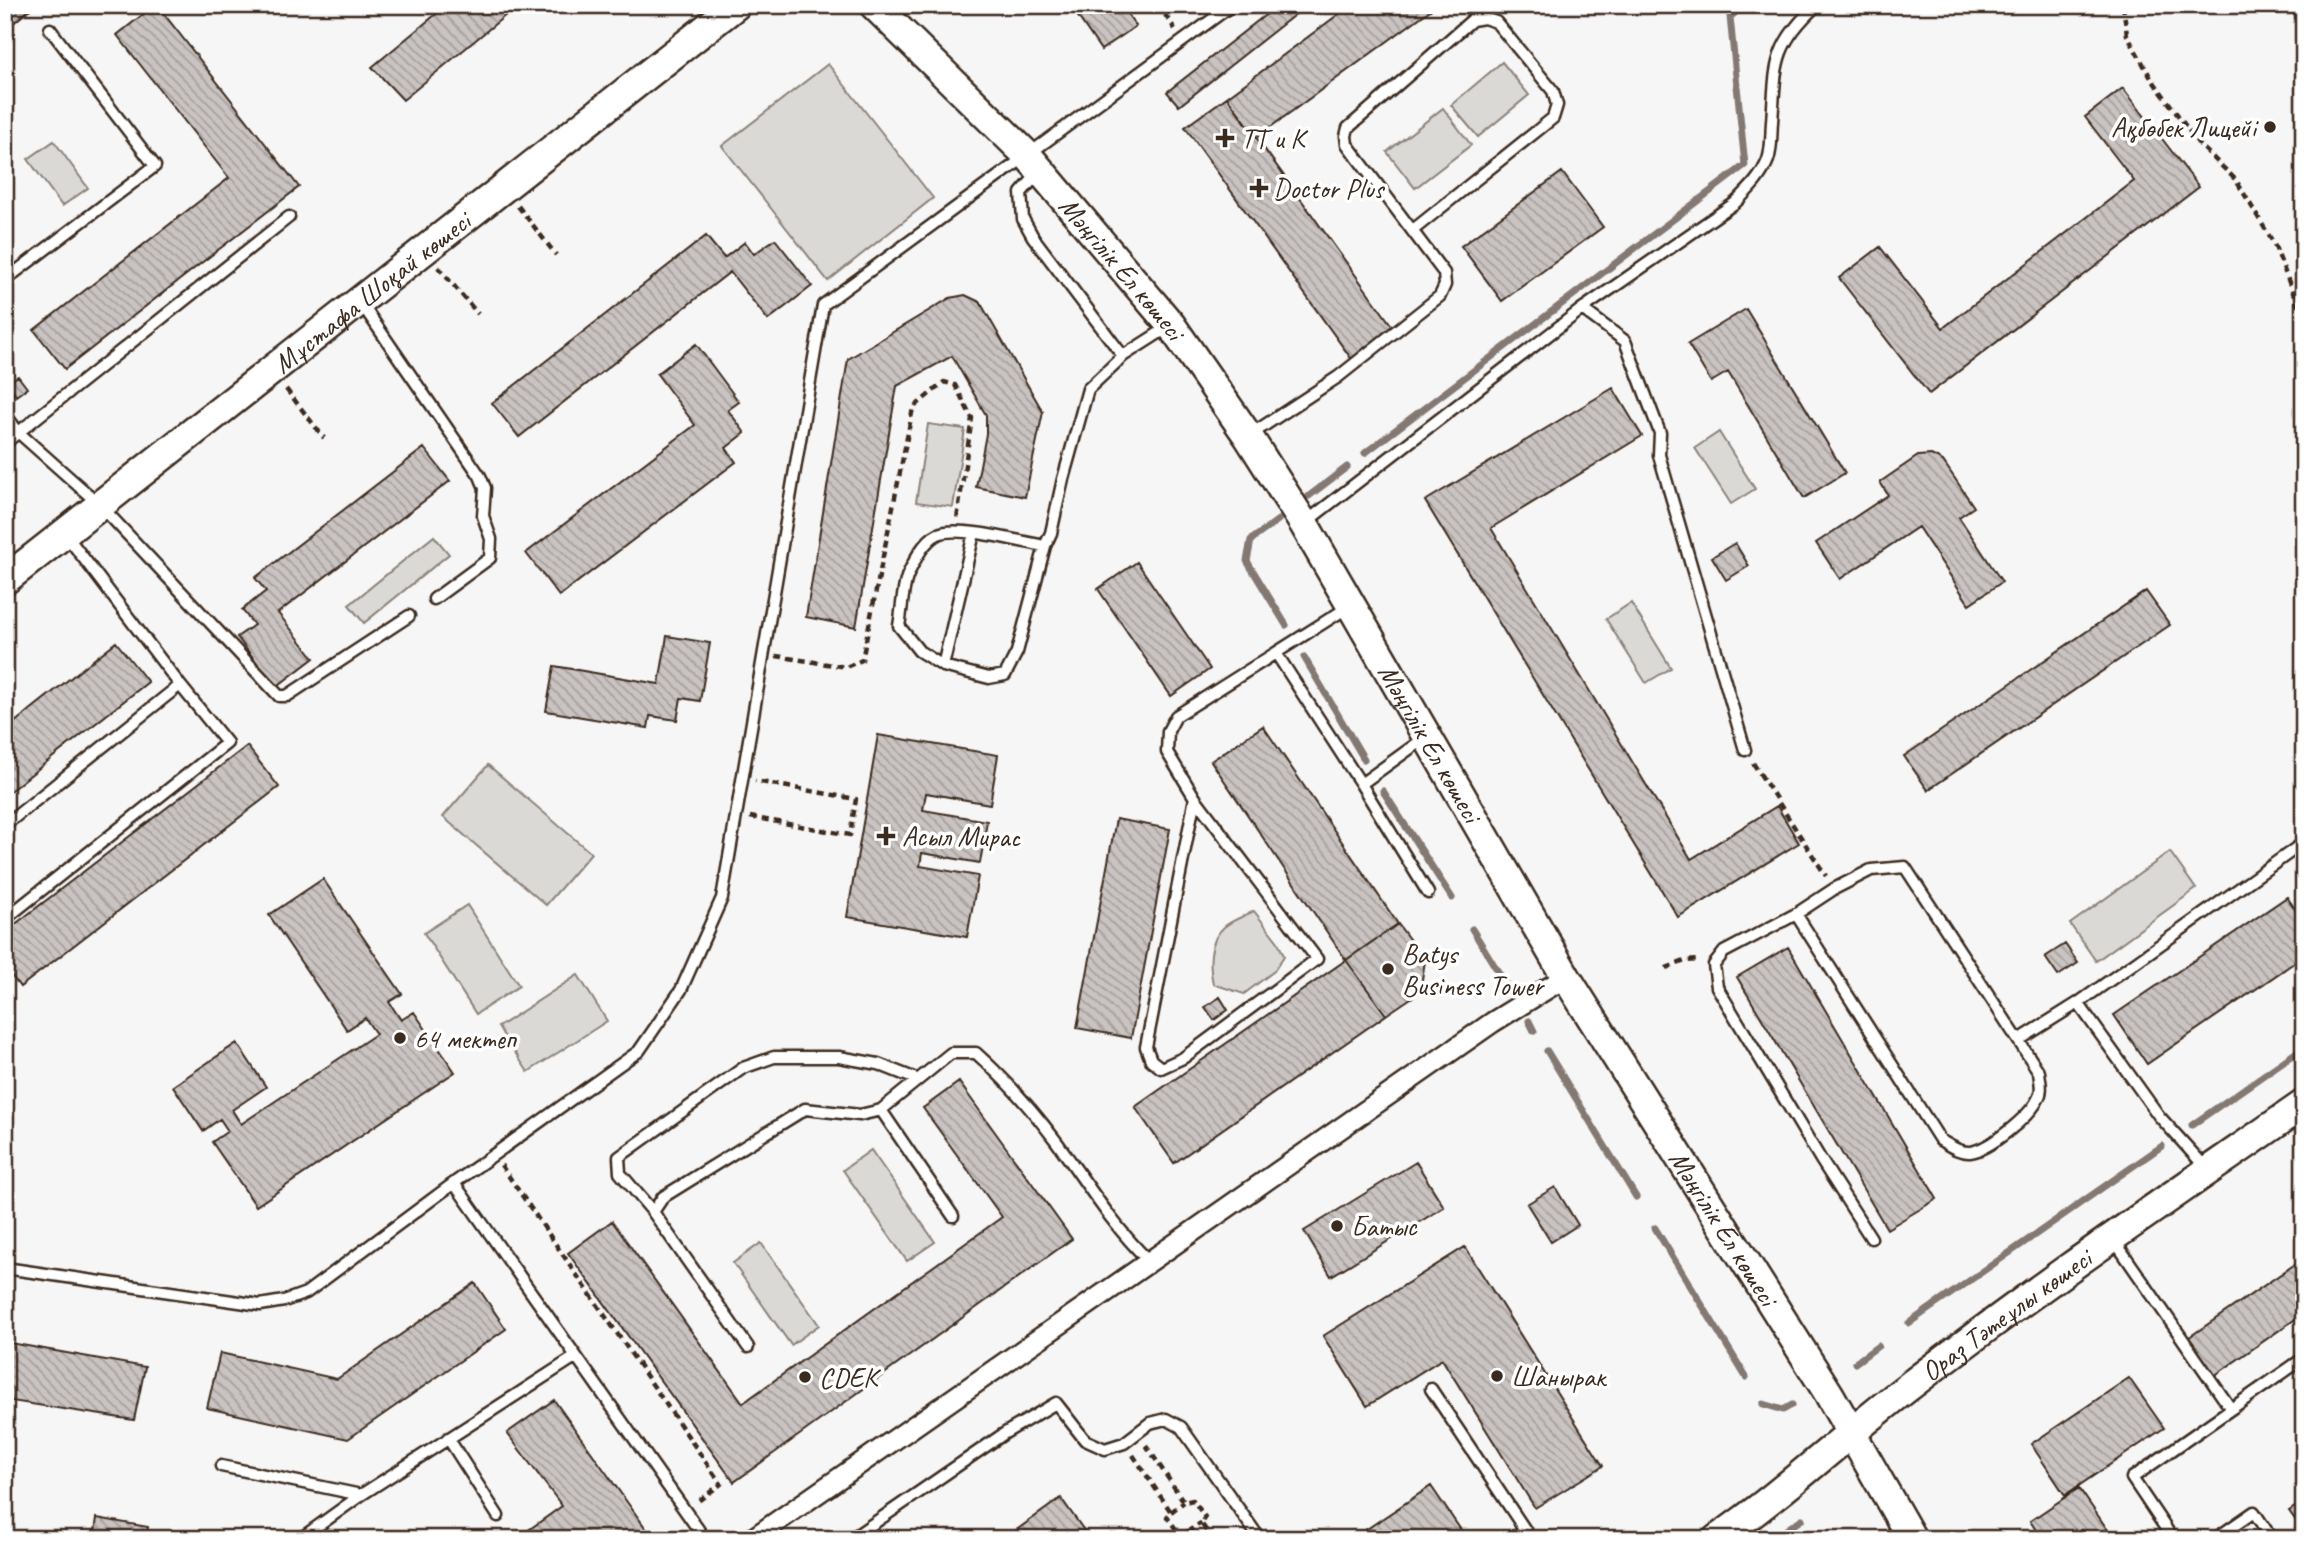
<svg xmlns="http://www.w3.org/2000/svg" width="2309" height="1544" font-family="Caveat,sans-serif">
<defs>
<pattern id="building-back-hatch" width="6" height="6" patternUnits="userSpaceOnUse" patternTransform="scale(1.75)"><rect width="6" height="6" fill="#c9c3c1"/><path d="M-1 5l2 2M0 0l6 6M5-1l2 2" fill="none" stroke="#a49f9c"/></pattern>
</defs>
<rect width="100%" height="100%" fill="#f7f6f6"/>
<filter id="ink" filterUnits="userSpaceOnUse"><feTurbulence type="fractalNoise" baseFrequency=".0143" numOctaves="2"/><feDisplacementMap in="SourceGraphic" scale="14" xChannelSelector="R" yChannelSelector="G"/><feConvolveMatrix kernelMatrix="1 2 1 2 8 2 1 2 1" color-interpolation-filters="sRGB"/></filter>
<g filter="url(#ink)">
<!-- park -->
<path fill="#dbd9d6" stroke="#8b827a" stroke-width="2" d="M1502 62 1529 95 1478 137 1451 105Z
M828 64 933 198 828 281 722 146Z
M1443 108 1471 145 1415 188 1387 152Z
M54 141 88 188 62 206 28 159Z
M928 424 965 429 953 507 916 502Z
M1719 432 1755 489 1731 504 1695 448Z
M434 536 449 554 364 623 349 605Z
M1631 603 1671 668 1646 683 1606 619Z
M488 765 591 853 546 905 443 817Z
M2170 852 2196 889 2096 961 2070 924Z
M467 905 519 986 476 1014 424 933Z
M1254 911 1278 942 1284 956 1274 971 1244 994 1213 984C1209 966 1208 941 1224 927 1232 920 1245 916 1254 911Z
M578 975 607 1021 528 1072 498 1027Z
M871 1150 935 1242 907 1261 843 1170Z
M761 1243 819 1325 791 1345 733 1263Z"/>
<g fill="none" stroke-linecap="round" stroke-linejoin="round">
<!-- stream -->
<path stroke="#847972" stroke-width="7" d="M1365 453 1745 165 1730 17 1744 5
M1309 496 1347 467
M1278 520 1251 540 1247 561 1286 625
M1304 657 1364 759
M1383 791 1452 898
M1472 929 1510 991
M1529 1021 1534 1031
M1547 1051 1636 1197
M2192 1125 2304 1047
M1655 1228 1746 1377
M1909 1323 2162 1146
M1855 1363 1878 1346
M1763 1404 1783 1410 1792 1405
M1773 1539 1802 1519"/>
</g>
<!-- building -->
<path fill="url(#building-back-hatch)" stroke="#3b2a1e" stroke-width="2" d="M5 5H35L5 30Z
M155 5H157L299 187 65 369 34 330 229 178 117 35Z
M447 5H518L403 100 372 67Z
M1070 5H1121L1136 26 1101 50Z
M1278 5H1307L1179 106 1167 92Z
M1351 5H1437L1257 137 1227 97Z
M2123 88 2199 187 1929 394 1839 278 1880 247 1943 328 2134 181 2085 117Z
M1227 97 1395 330 1353 361 1185 127Z
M1562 172 1603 227 1502 301 1461 246Z
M706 236 724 258 745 242 754 254 775 239 812 286 768 320 730 272 519 437 492 403Z
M965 295 980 302 1043 412 1025 497 976 487 986 434V415L952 356 897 386 856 627 806 617 848 359 950 298Z
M1746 309 1845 473 1804 498 1728 372 1711 382 1688 344Z
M696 344 739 402 728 410 745 433 726 448 736 462 559 596 526 553 695 425 657 374Z
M18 376 27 388 16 396 6 384Z
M1613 388 1642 436 1491 528 1691 859 1777 806 1799 843 1678 917 1425 501Z
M424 448 450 481 278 613 314 658 276 687 237 637 254 625 242 610 266 591 255 578Z
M1931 455 1943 461 1974 507 1959 517 2002 582 1969 604 1918 527 1840 579 1816 543 1888 495 1880 482 1918 456Z
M1735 543 1749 566 1726 580 1712 557Z
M1137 562 1210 669 1171 696 1098 589Z
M2146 591 2170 625 1928 790 1904 756Z
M667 636 710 643 700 701 681 698 677 720 650 716 648 728 546 711 554 666 659 684Z
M116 642 148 682 5 795V730Z
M1263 726 1398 924 1346 960 1211 761Z
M878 735 998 755 990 804 926 793 923 810 987 821 980 863 922 853 920 866 978 876 967 937 847 917Z
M247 746 279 787 20 987 5 967V932Z
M1116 819 1170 829 1131 1038 1077 1028Z
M323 879 402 994 389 1002 401 1020 414 1012 455 1072 256 1206 212 1142 228 1131 220 1119 203 1131 173 1086 237 1043 266 1087 232 1110 241 1124 376 1034 365 1018 347 1030 269 915Z
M2287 897 2304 922V956L2147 1064 2114 1015Z
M1398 924 1425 961 1420 992 1386 1015 1346 960Z
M2065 944 2078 963 2058 976 2045 957Z
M1788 947 1937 1199 1887 1229 1737 977Z
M1346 960 1386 1015 1174 1163 1135 1107Z
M1220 997 1228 1010 1214 1020 1205 1007Z
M959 1082 1072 1239 734 1482 568 1253 612 1221 743 1403 1002 1217 923 1108Z
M1416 1162 1444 1207 1331 1276 1304 1231Z
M1555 1187 1578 1225 1551 1242 1527 1204Z
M1465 1247 1603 1466 1535 1508 1442 1359 1367 1406 1323 1336Z
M2304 1258V1313L2211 1378 2185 1340Z
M475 1283 506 1329 348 1439 207 1408 220 1353 337 1379Z
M5 1342 145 1367 134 1420 5 1400Z
M2129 1378 2164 1428 2065 1495 2031 1444Z
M554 1400 647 1530 635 1539H516L562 1506 507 1433Z
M1431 1486 1467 1539H1352Z
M2079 1488 2114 1539H2042L2030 1521Z
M1061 1498 1090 1539H1004Z
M2304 1501V1532L2289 1511Z
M97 1518 148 1527 146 1539H94Z"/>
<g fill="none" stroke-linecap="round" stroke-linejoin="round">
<!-- lane casing -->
<g stroke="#3b2a1e" stroke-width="15">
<path id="lane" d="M1039 172 1021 193 1023 219 1033 237 1123 356
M5 280 155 166 50 29
M361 303 480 476 485 488 483 516 491 539 490 558 434 599
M1582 309 1625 341 1660 433 1659 455 1745 750
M5 414 18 432 100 505 279 696H287L409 616
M1250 435 1338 377 1440 296 1445 285 1444 273 1347 144 1346 136 1348 128 1472 20 1484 18 1496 22 1553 91 1557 105 1553 118 1413 230
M5 443 289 217
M1306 522 1582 309 1735 203C1748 190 1761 178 1768 160 1772 149 1771 134 1772 122 1776 66 1772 46 1817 5
M974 533 943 666 919 651 899 626C902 610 902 592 907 577 913 563 923 541 938 534 957 525 1022 542 1045 546L1051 533 1063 479 1088 389 1123 356 1170 326
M66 535 180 685
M1276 653 1361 784
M943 666 989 678 1005 675 1017 652 1045 546
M1426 737 1361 784 1428 893
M1195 798 1146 1047 1151 1060 1161 1068 1183 1058 1317 959 1195 798 1167 752 1168 731 1176 716 1350 606
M5 825 180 685 227 743 5 919
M1796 914 1940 1140C1949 1145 1959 1153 1970 1152 1989 1150 2030 1116 2038 1099 2043 1090 2040 1082 2039 1072L1905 867 1871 870 1834 889 1796 914 1724 952 1714 965 1717 987 1821 1160 1871 1238
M2019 1040 2078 1003
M881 1110 953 1216
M2207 1169 2159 1116 2078 1003 2299 846 2304 852
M454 1183 705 1539
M653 1212 620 1173 619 1157 743 1068 774 1057H839L878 1064 916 1079
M2114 1240 2231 1409 2304 1358
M5 1268 260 1305 284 1301 306 1293 454 1183 639 1051 681 990 722 898 823 305 1232 5
M748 1347 653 1212 663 1197 805 1109 860 1115 881 1110 951 1053H976C1006 1080 1032 1109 1056 1141 1086 1182 1112 1225 1148 1260
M1431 1389 1525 1530
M448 1438 498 1516
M221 1466 361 1495
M300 1539 361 1495 575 1357
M851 1539 1005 1433 1056 1403 1085 1440 1105 1449 1124 1443 1150 1423 1166 1419 1181 1427 1260 1539
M1512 1539 1525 1530 1531 1539
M2173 1539 2132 1478 2231 1409
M2215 1539 2254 1512 2272 1539"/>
</g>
<!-- street casing -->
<g stroke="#3b2a1e" stroke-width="24">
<path id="street" d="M752 1539 1493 1022 1566 977"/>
</g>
<!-- secondary casing -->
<g stroke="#3b2a1e" stroke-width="33">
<g id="secondary">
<path id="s1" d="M874 5 1028 156 1171 325 1248 436 1304 524 1566 977 1829 1394 1912 1539"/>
<path id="s2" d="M5 580 736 5"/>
<path id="s3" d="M1717 1539C1785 1492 1845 1435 1912 1384 2039 1286 2172 1196 2304 1104"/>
</g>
</g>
<!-- path -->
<path stroke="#3b2a1e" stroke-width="4.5" stroke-dasharray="7 5" stroke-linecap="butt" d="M1158 5 1175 29
M2123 5 2127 35 2151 78 2198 143 2236 180 2274 244 2304 321
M518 206 556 255
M438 267 478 314
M286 389 324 438
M776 656 846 667 862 660 913 408 944 382 955 385 972 418 957 519
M1753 763 1826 876
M750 817 850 835 856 799 755 781
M1666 968 1685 961 1700 960
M501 1165 721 1484 697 1502
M1146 1445 1184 1502 1193 1500 1205 1517 1201 1523 1212 1539
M1133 1455 1171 1512 1167 1517 1181 1536 1187 1532 1192 1539
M1171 1512 1184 1502
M1187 1532 1201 1523"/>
<!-- lane -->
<use href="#lane" stroke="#fff" stroke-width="10"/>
<!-- street -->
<use href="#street" stroke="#fff" stroke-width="19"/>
<!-- secondary -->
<use href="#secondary" stroke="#fff" stroke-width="28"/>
</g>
</g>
<!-- markers -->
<g fill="#3b2a1e" stroke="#fff" stroke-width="2.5">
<circle cx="2270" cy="127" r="7"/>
<path d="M1221.5 127.5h7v7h7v7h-7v7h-7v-7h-7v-7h7z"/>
<path d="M1255.5 177.5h7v7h7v7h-7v7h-7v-7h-7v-7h7z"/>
<path d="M882.5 825.5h7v7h7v7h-7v7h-7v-7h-7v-7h7z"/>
<circle cx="1388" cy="969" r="7"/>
<circle cx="400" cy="1038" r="7"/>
<circle cx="1337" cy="1226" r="7"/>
<circle cx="1497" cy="1376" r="7"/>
<circle cx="805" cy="1377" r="7"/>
</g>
<g text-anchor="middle" stroke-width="7" stroke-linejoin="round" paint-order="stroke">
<!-- poi labels -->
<g font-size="28" fill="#3b2a1e" stroke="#fff" text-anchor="start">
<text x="2256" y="137" text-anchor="end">Ақбөбек Лицейі</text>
<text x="1241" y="148">ТТ и К</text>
<text x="1273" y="198">Doctor Plus</text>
<text x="902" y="846">Асыл Мирас</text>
<text x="1402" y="963">Batys<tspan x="1402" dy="32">Business Tower</tspan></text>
<text x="414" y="1048">64 мектеп</text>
<text x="1351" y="1236">Батыс</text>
<text x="1511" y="1386">Шанырак</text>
<text x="819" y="1387">CDEK</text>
</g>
<!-- street labels -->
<g font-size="28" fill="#3b2a1e" stroke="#fff">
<text dy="10" stroke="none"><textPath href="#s1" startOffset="362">Мәңгілік Ел көшесі</textPath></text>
<text dy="10" stroke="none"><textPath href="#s2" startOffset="466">Мұстафа Шоқай көшесі</textPath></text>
<text dy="10" stroke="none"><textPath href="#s1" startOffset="929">Мәңгілік Ел көшесі</textPath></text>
<text dy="10" stroke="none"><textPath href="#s1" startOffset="1496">Мәңгілік Ел көшесі</textPath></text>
<text dy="10" stroke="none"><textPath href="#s3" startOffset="366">Ораз Тәтеұлы көшесі</textPath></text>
</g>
</g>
<!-- margin -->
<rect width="2309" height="1544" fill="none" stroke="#fff" stroke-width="28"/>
<rect x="14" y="14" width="2281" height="1516" fill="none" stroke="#3b2a1e" stroke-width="2.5" filter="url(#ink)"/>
</svg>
